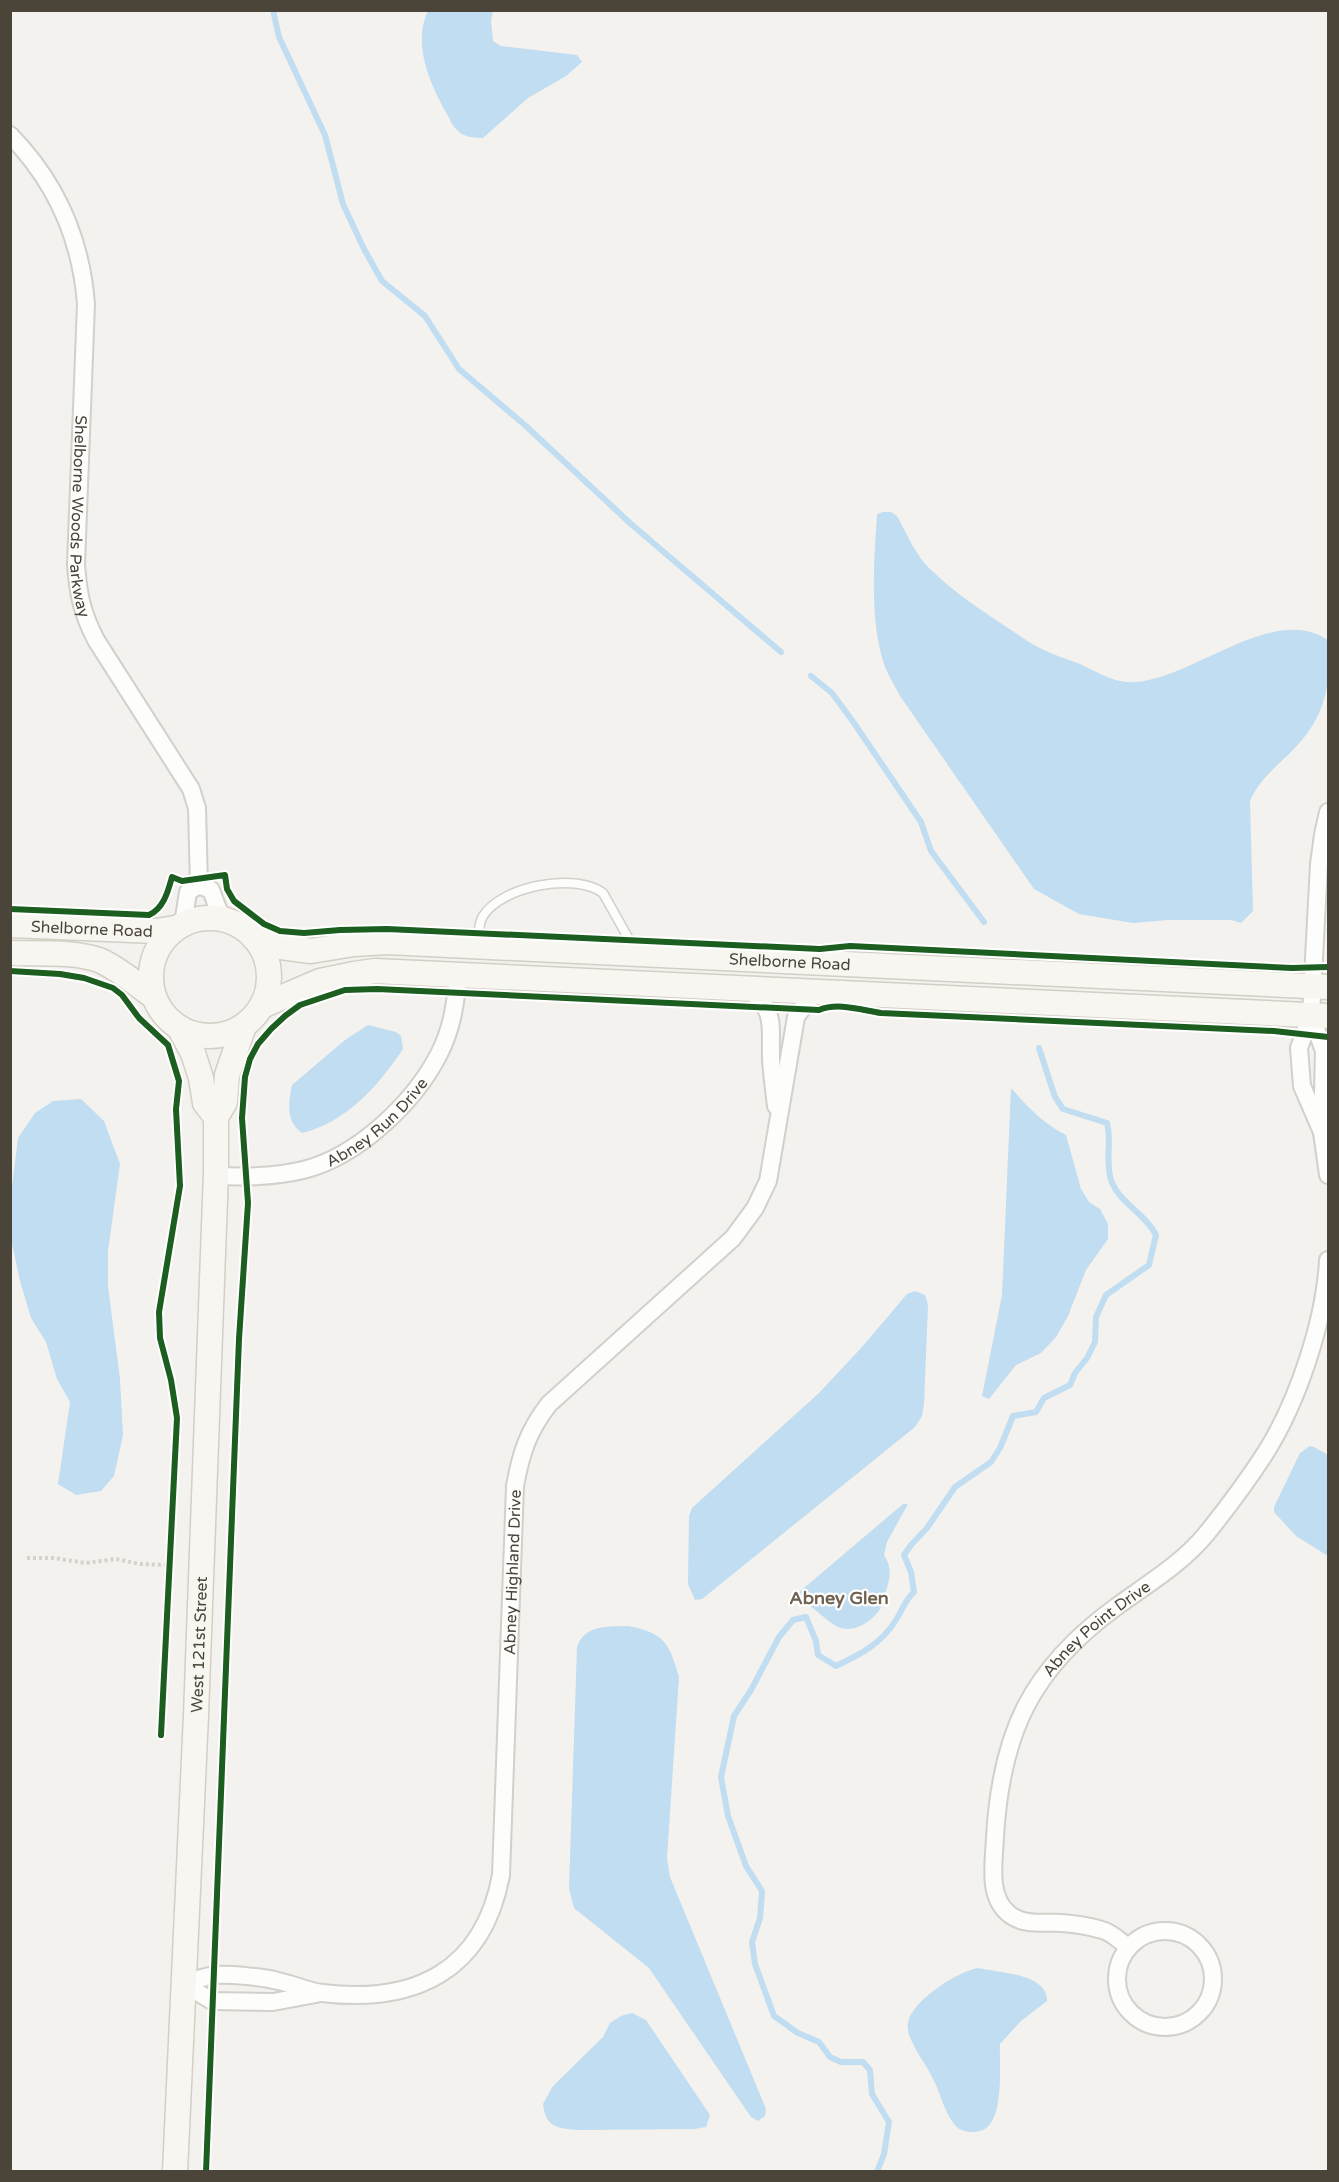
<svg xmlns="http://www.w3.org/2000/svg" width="1339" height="2182" font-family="'Varela Round',sans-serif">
<rect width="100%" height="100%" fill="#f4f2ee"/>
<!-- water -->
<path fill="#c0ddf1" d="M428 11H493L491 21 493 41 501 46 577 55 582 62 566 76 528 98 483 138C474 137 464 138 457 130 452 126 450 119 447 114 430 85 412 43 428 11Z
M883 512H891L897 516C906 532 915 554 928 567 952 591 982 611 1011 630 1021 636 1031 644 1042 649 1054 655 1067 659 1080 664 1097 672 1116 684 1135 682 1195 678 1272 603 1328 640 1332 688 1324 721 1288 755 1273 769 1258 782 1250 801L1253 911 1241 923 1231 920H1168L1133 923 1079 914 1034 889 900 696C895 686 889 677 885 667 869 622 874 561 877 514Z
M368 1025 396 1032 401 1036 403 1049C378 1086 347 1122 302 1133 286 1122 288 1103 292 1085L345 1040Z
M1011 1088C1028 1107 1043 1124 1066 1135L1081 1189 1089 1202 1100 1209 1108 1224V1239L1086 1270 1068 1316 1056 1337 1041 1353 1016 1365 989 1399 982 1396 1002 1295Z
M81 1099 104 1121 120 1164 108 1251V1286L120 1379 123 1435 114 1476 101 1491 76 1495 58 1484 70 1402 57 1379 46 1342 31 1318 20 1281 11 1239V1194L18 1138 35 1113 53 1101Z
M915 1291 925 1295 928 1305 924 1404 922 1416 915 1427 702 1599 695 1600 688 1584 689 1516 692 1508 819 1393 862 1347 907 1294Z
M1310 1446 1314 1447 1328 1455V1556L1296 1536 1274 1512V1507L1300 1453Z
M903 1504H908L887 1542 884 1555C893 1569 890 1579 885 1594 884 1598 883 1604 881 1607 874 1621 853 1634 838 1627 818 1616 817 1605 791 1599Z
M628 1626C664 1633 669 1642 679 1677L667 1858 670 1877 766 2109 765 2116 758 2121 751 2117 649 1968 574 1908 569 1889 577 1647C585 1624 607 1627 628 1626Z
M978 1968C998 1973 1048 1973 1047 2001L1021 2021 1000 2044C999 2064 1005 2120 983 2130 976 2133 964 2133 958 2128 945 2116 941 2094 933 2079 926 2064 915 2051 909 2035 908 2030 907 2026 908 2022 913 2000 957 1972 978 1968Z
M632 2013 646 2020 710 2115 706 2127 694 2129 579 2130C557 2128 546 2128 543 2104L553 2086 603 2037 610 2023 621 2016Z"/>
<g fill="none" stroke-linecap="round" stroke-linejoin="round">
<!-- stream -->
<path stroke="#c0ddf1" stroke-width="6" d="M273 10 279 37 325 135 343 204 364 249 382 281 425 316 459 369 527 427 631 524 781 652
M811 676 832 693 854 723 921 822 931 851 984 922
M877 2172 884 2154 889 2122 872 2094 870 2070 863 2062H841L830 2057 819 2042 798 2033 774 2016 755 1964 752 1942 760 1918 762 1891 746 1866 728 1816 721 1777 734 1716 751 1690 779 1637 793 1620 806 1617 816 1641 818 1655 836 1666C861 1654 881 1644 896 1620 903 1609 905 1600 914 1592L911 1572 904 1555 911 1545 927 1528 955 1487 991 1462 1000 1448 1013 1416 1036 1412 1044 1398 1070 1385 1075 1373 1087 1358 1095 1342 1096 1317 1106 1295 1149 1265 1156 1235C1146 1214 1119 1203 1111 1180 1105 1160 1112 1142 1107 1123L1063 1109 1055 1097 1039 1048"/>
<!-- lane casing -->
<g stroke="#d2d0cb" stroke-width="11">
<path id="lane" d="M480 943C479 934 478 924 483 916 502 886 575 872 603 893L635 950"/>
</g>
<!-- street casing -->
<g stroke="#d2d0cb" stroke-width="20">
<g id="street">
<path id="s1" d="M10 135C56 182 81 239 86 304L76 564C78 594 82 613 96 640L191 789 197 808 199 885"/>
<path d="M199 885 211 890 218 909 225 920"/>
<path d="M183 924 188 892 199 885"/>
<path d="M745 987C777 1009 770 1025 771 1059 772 1074 774 1090 776 1106"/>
<path d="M1311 1015 1324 1051 1322 1132 1328 1175"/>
<path d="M1322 1132 1302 1086 1299 1048 1311 1015 1319 864 1323 835 1328 812"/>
<path id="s2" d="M216 1176C245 1177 274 1177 303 1170 357 1157 414 1103 439 1054 452 1029 456 1002 458 974"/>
<circle cx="1165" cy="1979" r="48"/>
<path id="s3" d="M1128 1947C1120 1941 1111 1932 1102 1930 1089 1926 1075 1924 1062 1923 1045 1922 1023 1926 1009 1914 987 1896 994 1863 995 1837 1001 1733 1031 1669 1116 1607 1146 1585 1183 1563 1207 1533 1228 1507 1248 1480 1266 1452 1298 1401 1325 1320 1328 1260"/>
<path id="s4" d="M184 1984C194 1981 205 1976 215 1975 230 1974 264 1977 278 1981 293 1984 307 1991 322 1993 414 2004 483 1972 501 1875L515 1486C521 1453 528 1431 549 1404L733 1238 755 1208 768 1181 796 1017 809 999 823 992"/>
<path d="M184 1984 212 2001 273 2002 316 1994"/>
</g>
</g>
<!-- secondary casing -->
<g stroke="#d3cfc5" stroke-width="27">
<g id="secondary">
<circle cx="210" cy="977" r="59"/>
<path id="s5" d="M10 925 156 931 175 928"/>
<path id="s6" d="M253 937 281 947 311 951 354 944 387 942 1328 987"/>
<path d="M10 953C37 954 74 951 99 960 118 968 136 984 153 996"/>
<path d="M262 1006 320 981 354 974 375 971 1328 1016"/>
<path d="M180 1029 193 1053 201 1078 205 1103 216 1117"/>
<path id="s7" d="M175 2172 196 1715 216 1172V1117L225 1102 227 1075 244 1026"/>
</g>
</g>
<!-- path -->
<path stroke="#d3d2cc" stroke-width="4" stroke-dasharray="3 3" stroke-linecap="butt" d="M27 1558H53L86 1563 116 1559 140 1564 169 1565"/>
<!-- lane -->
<use href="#lane" stroke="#fdfdfc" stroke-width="8"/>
<!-- street -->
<use href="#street" stroke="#fdfdfc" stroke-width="16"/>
<!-- secondary -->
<use href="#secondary" stroke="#f7f6f1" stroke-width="24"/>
<!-- cycleway casing -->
<g stroke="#fff" stroke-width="10">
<path id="cycleway" d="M10 909 149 915C164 908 168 891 172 877L182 881 225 875 227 889 234 901 264 924 280 931 304 933 340 930 387 929 820 949 850 946 1292 968 1328 967
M10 971 60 974 84 978 113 988 122 995 139 1018 168 1045 179 1081 176 1109 180 1186 159 1312 160 1338 171 1380 177 1418 161 1735
M206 2172 239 1339 248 1203 242 1118 245 1077 250 1059 258 1044 271 1029 285 1016 300 1005 345 990 377 989 819 1010C838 1002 861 1010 881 1013L1274 1031 1328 1037"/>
</g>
<!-- cycleway -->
<use href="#cycleway" stroke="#1b5e20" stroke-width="6"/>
</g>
<g text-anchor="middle" stroke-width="4.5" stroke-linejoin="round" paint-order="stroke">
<!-- street labels -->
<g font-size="16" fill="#4b4439" stroke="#fff">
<text dy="6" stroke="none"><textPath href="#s1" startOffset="402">Shelborne Woods Parkway</textPath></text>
<text dy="6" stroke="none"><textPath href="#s5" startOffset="82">Shelborne Road</textPath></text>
<text dy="6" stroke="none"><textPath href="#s6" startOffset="540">Shelborne Road</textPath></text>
<text dy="6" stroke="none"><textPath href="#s2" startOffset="177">Abney Run Drive</textPath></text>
<text dy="6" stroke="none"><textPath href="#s4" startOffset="686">Abney Highland Drive</textPath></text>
<text dy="6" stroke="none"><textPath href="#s3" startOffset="450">Abney Point Drive</textPath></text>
<text dy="6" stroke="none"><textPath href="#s7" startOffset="528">West 121st Street</textPath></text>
</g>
<!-- neighbourhood labels -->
<g font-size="18" font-weight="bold" fill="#6e6250" stroke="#fff">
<text x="839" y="1604">Abney Glen</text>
</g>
</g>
<!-- border -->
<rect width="1339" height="2182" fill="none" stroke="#4b4439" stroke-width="24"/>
</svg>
